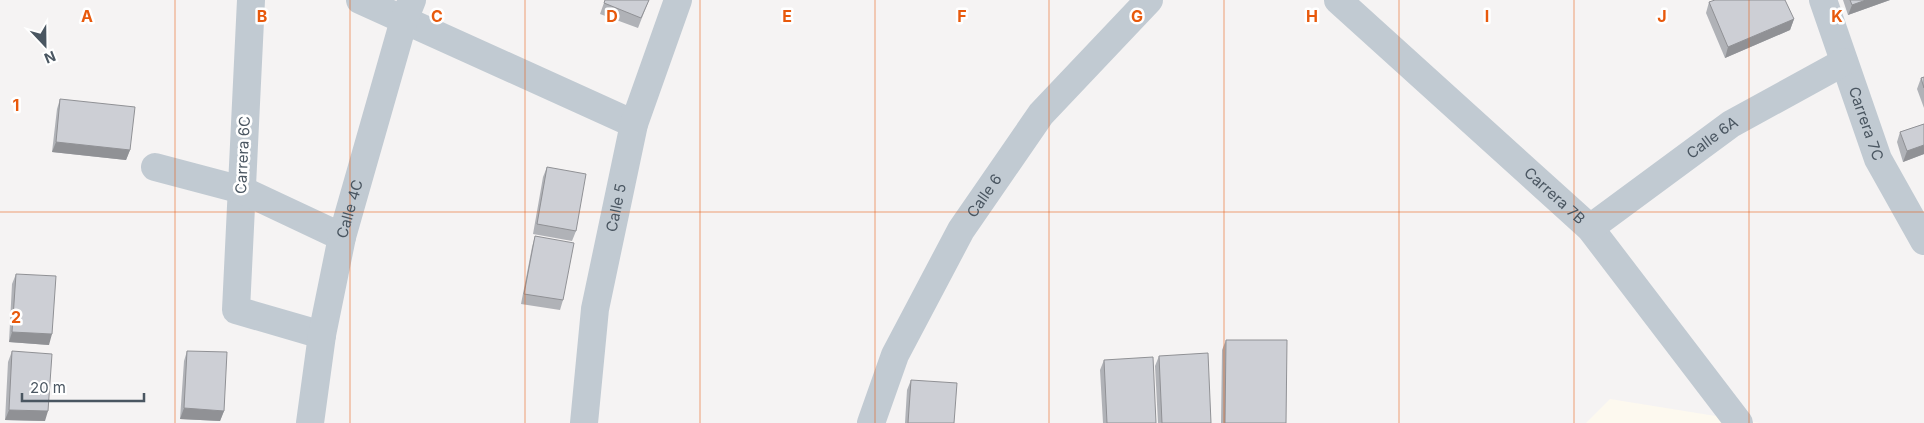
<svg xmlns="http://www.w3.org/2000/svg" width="1924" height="423" font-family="Inter,sans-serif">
<rect width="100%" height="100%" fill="#f5f3f3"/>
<!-- commercial -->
<path fill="#fdf9ef" d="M1610 399 1759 423H1586Z"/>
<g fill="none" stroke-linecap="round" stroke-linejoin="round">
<!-- minor -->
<g stroke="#c1cad2" stroke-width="28">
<path d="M251 0 236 310 322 335"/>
<path d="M360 0 634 124"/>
<path id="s1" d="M1338 0 1590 228 1739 423"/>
<path id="s2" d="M1823 0 1878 159 1924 241"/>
<path d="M155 167 242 190 342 237"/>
<path id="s3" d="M1590 228 1731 124 1844 62"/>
<path id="s4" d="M310 423 322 335 342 237 404 20 412 0"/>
<path id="s5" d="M584 423 595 309 634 124 678 0"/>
<path id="s6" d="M871 423 895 355 961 230 1041 114 1149 0"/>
</g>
</g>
<!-- wall -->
<path fill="#b0b2b7" d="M605 0H649L638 28 600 14Z
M1843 0H1890L1848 15Z
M1709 2 1794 19 1790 30 1725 58 1706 13Z
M1924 77V108L1917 89 1921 78Z
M60 99 130 150 126 160 52 152 57 109Z
M1924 124V154L1903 162 1897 142 1900 132Z
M547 167 576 231 572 241 533 234 543 177Z
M535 236 563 300 560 310 521 304 532 247Z
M16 274 49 345 9 342 12 284Z
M1226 340 1286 423H1221L1222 350Z
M12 351 45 421 5 420 8 362Z
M187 351 224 411 220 421 180 419 184 361Z
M1159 356 1211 423H1158L1155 366Z
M1104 360 1156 423H1103L1100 370Z
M911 380 954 423H905L907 390Z"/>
<!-- shaded-wall -->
<path fill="#909195" d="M1866 0H1890L1848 15 1852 5Z
M1794 19 1790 30 1725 58 1728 47Z
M56 142 130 150 126 160 52 152Z
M1924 145V154L1903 162 1907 151Z
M12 332 52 334 49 345 9 342Z
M184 408 224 411 220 421 180 419Z
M9 410 48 411 45 421 5 420Z"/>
<!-- building -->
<path fill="#cdcfd5" stroke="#909195" d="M605 0H649L641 18 604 3Z
M1715 0H1785L1794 19 1728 47 1709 2Z
M1850 0H1866L1852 5Z
M1924 77V88L1921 78Z
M60 99 135 107 130 150 56 142Z
M1924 124V145L1907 151 1900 132Z
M547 167 586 174 576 231 537 224Z
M535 236 574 243 563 300 524 294Z
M16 274 56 276 52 334 12 332Z
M1226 340H1287L1286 423H1225Z
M12 351 52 354 48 411 9 410Z
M187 351 227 352 224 411 184 408Z
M1208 353 1211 423H1162L1159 356Z
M1153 357 1156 423H1107L1104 360Z
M911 380 957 383 954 423H908Z"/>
<!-- grid -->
<path fill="none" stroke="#e8590c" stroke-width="1" stroke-opacity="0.55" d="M175 0V423M350 0V423M525 0V423M700 0V423M875 0V423M1049 0V423M1224 0V423M1399 0V423M1574 0V423M1749 0V423M0 212H1924"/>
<g text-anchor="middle" stroke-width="5" stroke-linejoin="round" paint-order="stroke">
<!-- street labels -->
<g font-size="15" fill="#4a5661" stroke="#fff">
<text dy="5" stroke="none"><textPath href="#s2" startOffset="131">Carrera 7C</textPath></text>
<text dy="5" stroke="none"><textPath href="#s3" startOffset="152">Calle 6A</textPath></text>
<text transform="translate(243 155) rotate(-87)" y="5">Carrera 6C</text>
<text dy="5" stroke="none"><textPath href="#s6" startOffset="255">Calle 6</textPath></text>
<text dy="5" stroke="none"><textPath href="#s1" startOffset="292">Carrera 7B</textPath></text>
<text dy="5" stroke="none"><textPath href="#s5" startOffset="218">Calle 5</textPath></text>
<text dy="5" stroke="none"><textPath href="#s4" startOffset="218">Calle 4C</textPath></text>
</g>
</g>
<g font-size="16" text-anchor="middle" font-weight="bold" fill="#e8590c" stroke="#fff" stroke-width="5" stroke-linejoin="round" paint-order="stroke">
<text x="87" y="22">A</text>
<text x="262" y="22">B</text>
<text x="437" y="22">C</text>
<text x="612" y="22">D</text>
<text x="787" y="22">E</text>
<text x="962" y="22">F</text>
<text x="1137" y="22">G</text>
<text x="1312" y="22">H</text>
<text x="1487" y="22">I</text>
<text x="1662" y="22">J</text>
<text x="1837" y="22">K</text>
<text x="16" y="111">1</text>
<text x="16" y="323">2</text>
</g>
<!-- north arrow -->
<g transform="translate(45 45) rotate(158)" stroke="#ffffff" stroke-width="4" paint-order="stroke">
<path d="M0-4L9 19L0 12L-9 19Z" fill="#4a5661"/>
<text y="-8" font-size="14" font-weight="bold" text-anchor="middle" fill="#4a5661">N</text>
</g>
<!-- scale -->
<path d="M22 393v8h122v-8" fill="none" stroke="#4a5661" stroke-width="2.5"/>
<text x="30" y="393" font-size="15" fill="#4a5661" stroke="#ffffff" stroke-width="4" paint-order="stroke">20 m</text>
</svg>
